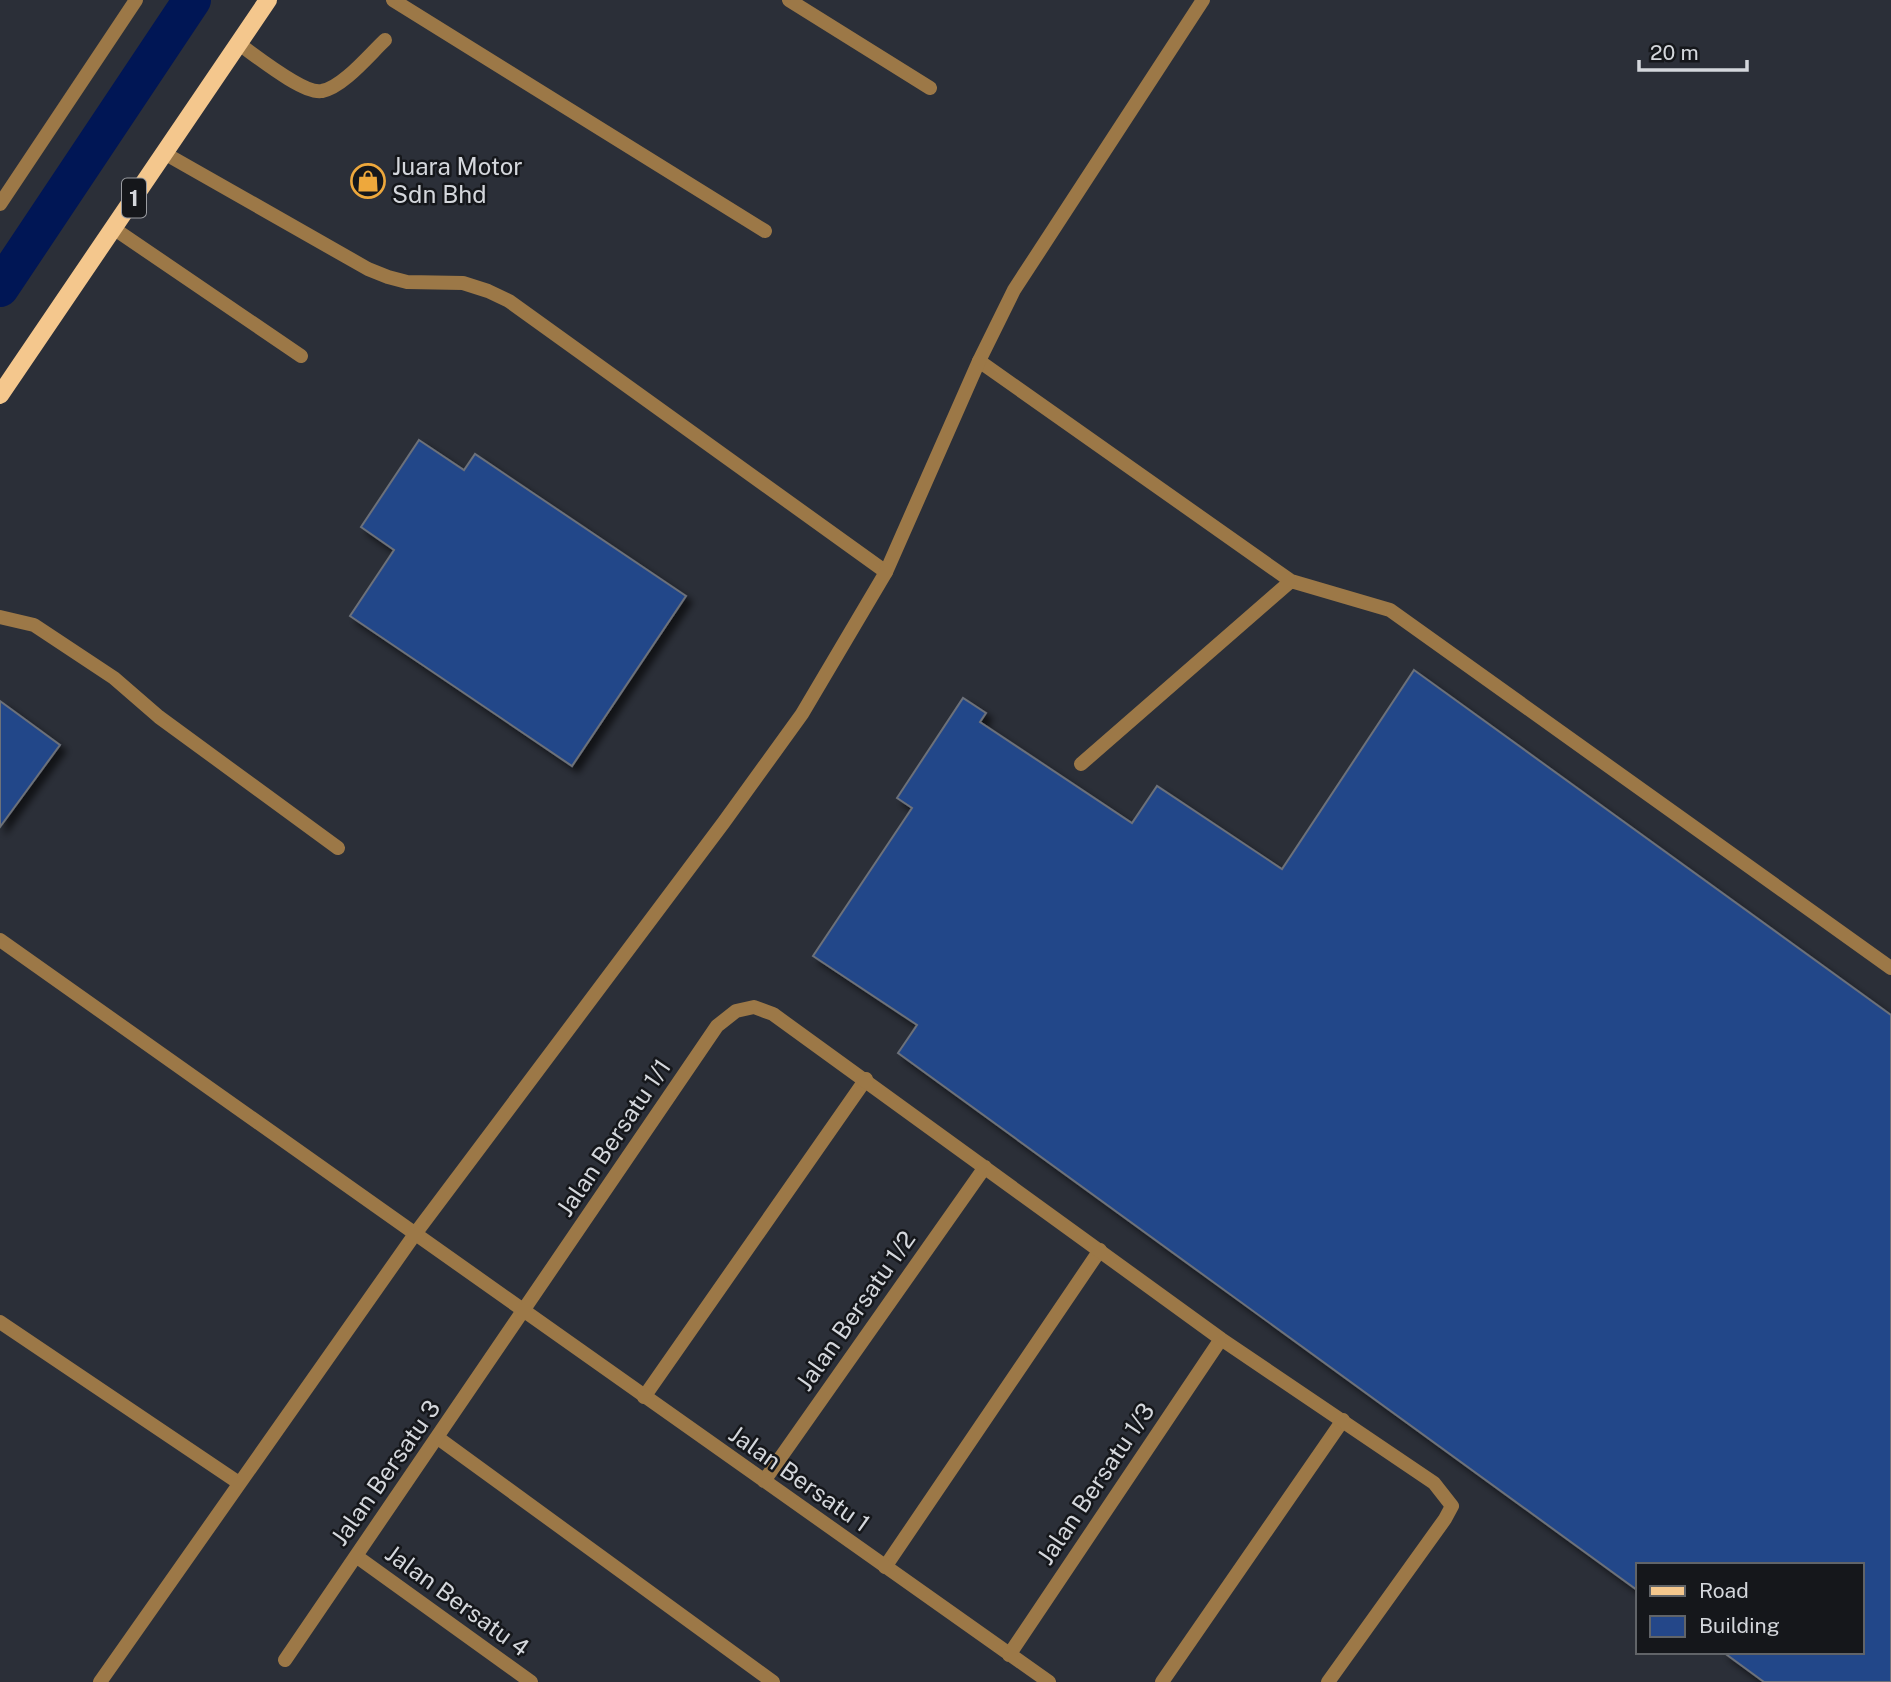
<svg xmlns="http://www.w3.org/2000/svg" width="1891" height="1682" font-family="'Public Sans',sans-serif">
<defs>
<filter id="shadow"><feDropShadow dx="6" dy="6" stdDeviation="3.5" flood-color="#0009"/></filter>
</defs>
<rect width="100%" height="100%" fill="#2b2f38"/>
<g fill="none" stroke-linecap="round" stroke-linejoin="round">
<!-- canal -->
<path stroke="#001655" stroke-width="38" d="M0 288 192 0"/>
</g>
<!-- building -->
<path fill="#244789" stroke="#6c717a" stroke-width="2" filter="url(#shadow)" d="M419 440 464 470 475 454 686 596 572 766 350 616 394 550 361 527Z
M1414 670 1891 1015V1682H1764L1723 1652H1861V1565H1637V1590L898 1053 917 1025 813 956 912 808 897 798 963 698 986 713 980 722 1132 823 1157 786 1282 869Z
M0 701 60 745 0 827Z"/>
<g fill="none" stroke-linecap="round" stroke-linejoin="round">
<!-- lane -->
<path stroke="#9c7847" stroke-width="14" d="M239 44C255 55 304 95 322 91 343 87 369 55 385 40
M164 153 368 269 388 277 407 282 463 283 488 291 509 301 886 572
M113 228 301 356
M979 361 1291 581 1390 610 1891 968
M0 617 34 625 114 678 159 717 338 848
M1081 764 1291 581
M644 1397 866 1079
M438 1438 773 1682
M885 1567 1100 1250
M1162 1682 1343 1420"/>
<!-- street -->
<path stroke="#9c7847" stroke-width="14" d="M393 0 765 231
M789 0 930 88
M0 204 136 0
M0 940 1049 1682
M0 1322 239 1483
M764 1481 985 1167
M356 1556 531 1682
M1009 1655 1221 1339
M285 1660 717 1026 736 1011 754 1007 773 1014 1221 1339 1434 1483 1452 1506 1445 1519 1328 1682
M100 1682 415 1234 724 822 802 714 886 572 979 361 1014 290 1203 0"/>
<!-- primary -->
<path stroke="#f4c78d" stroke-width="18" d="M0 395 268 0"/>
</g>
<!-- icons -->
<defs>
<g id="shop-ring" transform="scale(1.75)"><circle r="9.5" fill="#15171b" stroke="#eea83c" stroke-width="1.5"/><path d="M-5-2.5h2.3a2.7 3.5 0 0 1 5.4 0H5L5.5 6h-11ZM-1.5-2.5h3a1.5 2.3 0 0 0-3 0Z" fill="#eea83c"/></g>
</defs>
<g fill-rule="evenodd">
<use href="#shop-ring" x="368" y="181"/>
</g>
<g text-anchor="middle" stroke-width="5" stroke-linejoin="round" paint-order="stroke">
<!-- shield labels -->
<rect fill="#15171b" stroke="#9b9da2" stroke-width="2" x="122" y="178.5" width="24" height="39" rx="5"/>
<g font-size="23" font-weight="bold" fill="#d4d7dc">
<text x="134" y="206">1</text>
</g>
<!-- poi labels -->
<g font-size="24" fill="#d4d7dc" stroke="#15171b" text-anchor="start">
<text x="392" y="175">Juara Motor<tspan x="392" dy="28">Sdn Bhd</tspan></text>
</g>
<!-- street labels -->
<g font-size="24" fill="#d4d7dc" stroke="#15171b">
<text transform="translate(614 1138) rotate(-56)" y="8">Jalan Bersatu 1/1</text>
<text transform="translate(856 1311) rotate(-55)" y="8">Jalan Bersatu 1/2</text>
<text transform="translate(386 1473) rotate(-55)" y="8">Jalan Bersatu 3</text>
<text transform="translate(799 1479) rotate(35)" y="8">Jalan Bersatu 1</text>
<text transform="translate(1096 1484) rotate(-56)" y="8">Jalan Bersatu 1/3</text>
<text transform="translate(457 1601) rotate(36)" y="8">Jalan Bersatu 4</text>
</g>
</g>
<!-- legend -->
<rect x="1636" y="1563" width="228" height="91" fill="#15171b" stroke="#616468" stroke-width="2"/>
<rect x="1650" y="1586" width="35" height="10" fill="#f4c78d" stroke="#616468" stroke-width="2"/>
<text x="1699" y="1598" font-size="21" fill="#d4d7dc">Road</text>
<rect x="1650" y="1616" width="35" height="21" fill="#244789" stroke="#616468" stroke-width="2"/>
<text x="1699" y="1633" font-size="21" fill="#d4d7dc">Building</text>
<!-- scale -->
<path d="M1639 60v10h108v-10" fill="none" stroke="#d4d7dc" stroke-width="3.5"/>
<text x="1650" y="60" font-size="21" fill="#d4d7dc" stroke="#15171b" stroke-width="5" paint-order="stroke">20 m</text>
</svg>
